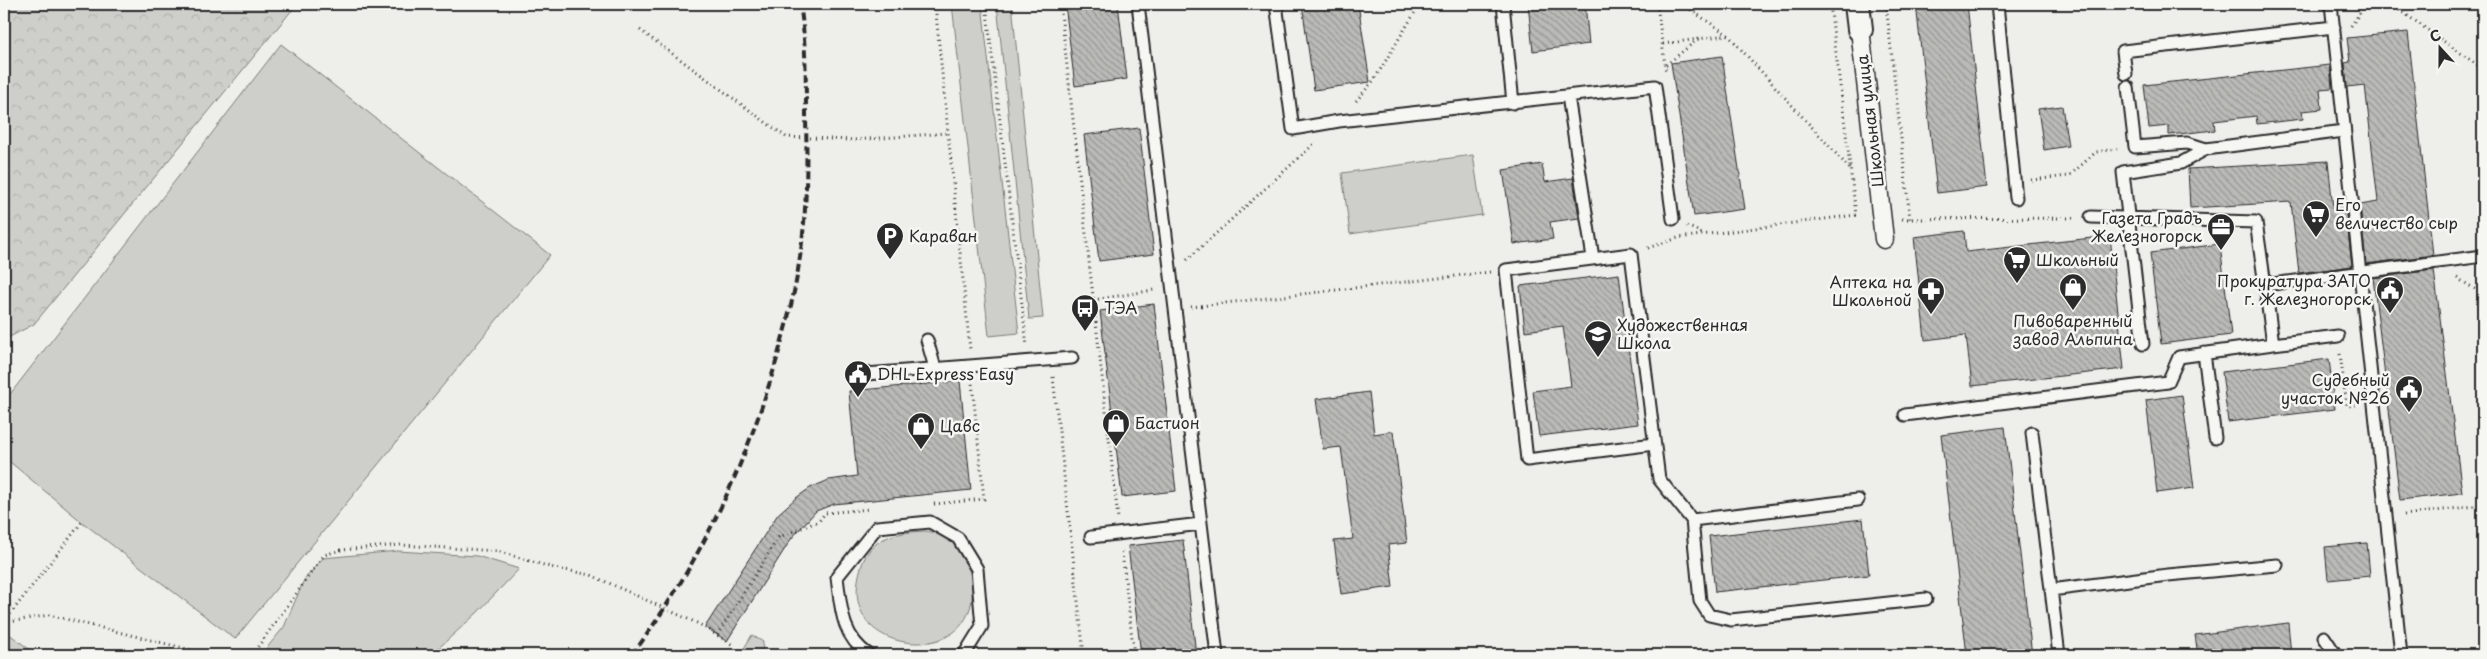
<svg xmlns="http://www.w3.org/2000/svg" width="2487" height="659" font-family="'Playpen Sans',sans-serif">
<defs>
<pattern id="forest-crowns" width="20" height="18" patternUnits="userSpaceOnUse" patternTransform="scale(1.25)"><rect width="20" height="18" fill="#cececa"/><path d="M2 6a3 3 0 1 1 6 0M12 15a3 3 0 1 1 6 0" fill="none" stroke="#b1b1ae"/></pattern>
<pattern id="building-back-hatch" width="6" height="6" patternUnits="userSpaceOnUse" patternTransform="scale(1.25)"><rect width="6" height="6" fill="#babab7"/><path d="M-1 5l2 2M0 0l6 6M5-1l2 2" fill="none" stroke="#979795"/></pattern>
</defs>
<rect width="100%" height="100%" fill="#eeeeea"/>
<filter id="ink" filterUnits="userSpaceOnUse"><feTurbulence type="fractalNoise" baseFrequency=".02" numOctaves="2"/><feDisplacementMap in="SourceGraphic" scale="10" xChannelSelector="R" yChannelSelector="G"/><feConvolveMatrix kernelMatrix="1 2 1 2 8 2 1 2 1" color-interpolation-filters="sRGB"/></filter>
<g filter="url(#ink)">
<!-- green -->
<path fill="#cececa" stroke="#7c7c7a" d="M952 4H982L1019 333 989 336Z
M997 4H1012L1043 318 1029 319Z
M281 44 550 255 235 639 82 522 4 457V402Z
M1473 155 1482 215 1350 234 1342 173Z
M925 531C929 532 935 532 940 534 971 549 983 597 962 624 940 653 880 648 863 615 856 602 856 589 859 575 867 538 890 533 925 531Z
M398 551 477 556 519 569 477 613 431 655H261L284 627 304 580 323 558Z
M4 630 37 655H4Z
M752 635 763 642 762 655H740Z"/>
<!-- forest -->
<path fill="url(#forest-crowns)" stroke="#7c7c7a" d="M4 4H297L34 324 4 340Z"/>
<!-- building -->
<path fill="url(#building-back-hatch)" stroke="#2b2b2b" d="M1065 4H1118L1127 79 1075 86Z
M1302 4H1358L1370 82 1314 90Z
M1528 4H1585L1589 44 1533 51Z
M1916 4H1967L1987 187 1937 193Z
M2408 32 2433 255 2366 264 2360 205 2378 202 2365 85 2347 87 2345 63 2350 62 2347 38Z
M1722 56 1745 209 1694 216 1671 63Z
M2330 65 2332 88 2320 89 2322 109 2302 111 2303 119 2257 124 2256 116 2214 121 2215 130 2169 135V126L2149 128 2144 85Z
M2062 106 2068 146 2044 150 2038 109Z
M1139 128 1154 254 1099 261 1084 135Z
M2328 161 2333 208 2345 206 2352 266 2299 273 2291 202 2190 208 2188 169Z
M1542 164 1545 182 1573 178 1579 218 1550 222 1553 239 1514 244 1503 170Z
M1964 231 1966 252 2110 236 2124 369 1972 386 1966 335 1925 340 1914 237Z
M2220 244 2231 335 2161 344 2150 253Z
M2434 270 2462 493 2400 500 2373 278Z
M1619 274 1638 424 1539 436 1533 391 1571 386 1563 326 1525 331 1520 286Z
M1154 304 1176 491 1122 497 1100 311Z
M2329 359 2335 409 2228 422 2222 372Z
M960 381 971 490 834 504 816 511 791 539 727 641 705 627 778 514 796 498 810 488 829 480 857 476 849 391Z
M1369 392 1374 434 1393 431 1407 543 1388 545 1393 587 1341 594 1334 541 1353 539 1341 447 1323 449 1316 399Z
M2182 395 2194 488 2157 493 2146 400Z
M2005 427 2032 655H1967L1941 435Z
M1863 519 1869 575 1715 592 1709 536Z
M1183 540 1196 655H1141L1128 546Z
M2367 543 2370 576 2328 580 2325 547Z
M2288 623 2291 655H2198L2195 635Z"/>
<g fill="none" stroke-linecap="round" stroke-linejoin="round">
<!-- service casing -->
<g stroke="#2b2b2b" stroke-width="15">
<path id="service" d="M1138 4 1217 655
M1276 4 1293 129 1339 121 1655 86 1673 219
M1503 4 1513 103
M1997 4 2016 198
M2331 4 2401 655
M2126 74 2123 51 2334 27
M2128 87 2135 147 2187 143 2206 149 2344 131
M1568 96 1593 258
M2091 217 2256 222 2265 285 2483 256
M927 340 935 368
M2143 344 2123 172 2181 163 2206 149
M2273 344 2338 336
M2204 353 2215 438
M853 375 1072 358
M1905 415 2168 382 2179 357 2273 344 2265 285
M2032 433 2059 655
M1654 444 1527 460 1506 270 1631 254 1659 479 1692 520
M1858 500 1692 520 1700 601 1709 615 1731 620 1926 599
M1091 537 1201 524
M2051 590 2168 575 2277 565
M2324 637 2336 655
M869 655C841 636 841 607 837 577L877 527 930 522 958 538 977 569 982 626 964 655"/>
</g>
<!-- pedestrian casing -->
<g stroke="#2b2b2b" stroke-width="21">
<path id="pedestrian" d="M1860 29 1884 239"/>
</g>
<!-- minor casing -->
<g stroke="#2b2b2b" stroke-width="28">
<path id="minor" d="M1857 4 1860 29"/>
</g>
<!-- path -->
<path stroke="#2b2b2b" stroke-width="3" stroke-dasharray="1 4" stroke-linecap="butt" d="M935 4 970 349
M986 4 1027 346
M1060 4 1118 518
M1657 4 1666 73
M1682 4 1728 35 1850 169
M1886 4 1910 219
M2391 4 2483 69
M2351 26 2366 4
M640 30 786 137 854 140 948 133
M1663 44 1726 35
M1666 65 1698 39
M1356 101 1374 80 1420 4
M2031 180 2069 176 2096 152 2117 149
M1902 219 2074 218
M1687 226 1704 234
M1648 248 1678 238 1856 215 1830 4
M1187 260 1315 143
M2457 278 2483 294
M1093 300 1154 290
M1191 307 1490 272
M2340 354 2347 406 2358 405
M1053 377 1084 655
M934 504 984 499 972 382
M2404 515 2483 505
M1122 552 1134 655
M4 622 82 522
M4 623 49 615 212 655
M717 635 779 537 819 521 825 513 870 509
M252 655 324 555 341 550 401 545 497 551 550 567 591 575 699 624 733 645"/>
<!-- service -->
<use href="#service" stroke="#f6f6f2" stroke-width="11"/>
<!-- pedestrian -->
<use href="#pedestrian" stroke="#f6f6f2" stroke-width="18"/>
<!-- minor -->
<use href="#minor" stroke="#f6f6f2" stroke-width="24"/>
<!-- rail -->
<path stroke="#2b2b2b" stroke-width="4" stroke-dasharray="8 4" stroke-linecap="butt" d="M632 655C699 565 747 464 778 355 786 325 795 294 799 263 807 216 807 165 806 117 806 79 806 41 800 4"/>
</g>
</g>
<!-- icons -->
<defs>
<g id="supermarket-pin" transform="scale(1.4375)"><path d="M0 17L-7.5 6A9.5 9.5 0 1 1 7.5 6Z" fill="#2b2b2b" stroke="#f6f6f2"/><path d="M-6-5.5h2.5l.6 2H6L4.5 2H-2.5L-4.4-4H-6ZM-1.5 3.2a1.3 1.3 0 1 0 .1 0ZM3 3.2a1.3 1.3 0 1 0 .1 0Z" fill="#fff"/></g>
<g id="office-pin" transform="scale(1.4375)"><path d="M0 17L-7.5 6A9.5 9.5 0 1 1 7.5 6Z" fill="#2b2b2b" stroke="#f6f6f2"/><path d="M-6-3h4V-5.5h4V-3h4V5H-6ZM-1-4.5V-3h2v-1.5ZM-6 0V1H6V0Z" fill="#fff"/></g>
<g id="parking-pin" transform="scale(1.4375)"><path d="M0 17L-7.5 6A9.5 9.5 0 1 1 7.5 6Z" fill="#2b2b2b" stroke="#f6f6f2"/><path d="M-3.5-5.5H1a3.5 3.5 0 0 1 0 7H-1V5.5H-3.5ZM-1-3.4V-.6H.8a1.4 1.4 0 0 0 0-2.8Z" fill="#fff"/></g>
<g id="shop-pin" transform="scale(1.4375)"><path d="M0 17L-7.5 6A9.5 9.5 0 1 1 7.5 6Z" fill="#2b2b2b" stroke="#f6f6f2"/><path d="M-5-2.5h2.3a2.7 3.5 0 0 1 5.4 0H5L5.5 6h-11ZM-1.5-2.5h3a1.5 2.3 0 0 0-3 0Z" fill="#fff"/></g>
<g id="civic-pin" transform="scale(1.4375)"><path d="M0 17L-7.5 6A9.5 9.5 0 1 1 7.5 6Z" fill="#2b2b2b" stroke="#f6f6f2"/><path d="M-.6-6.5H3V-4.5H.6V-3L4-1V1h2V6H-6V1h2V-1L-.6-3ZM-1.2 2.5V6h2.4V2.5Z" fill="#fff"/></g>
<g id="pharmacy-pin" transform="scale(1.4375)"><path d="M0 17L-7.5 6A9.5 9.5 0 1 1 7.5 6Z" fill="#2b2b2b" stroke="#f6f6f2"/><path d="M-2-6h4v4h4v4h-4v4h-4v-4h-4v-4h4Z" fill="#fff"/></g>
<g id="bus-pin" transform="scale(1.4375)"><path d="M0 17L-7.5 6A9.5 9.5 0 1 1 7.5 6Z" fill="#2b2b2b" stroke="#f6f6f2"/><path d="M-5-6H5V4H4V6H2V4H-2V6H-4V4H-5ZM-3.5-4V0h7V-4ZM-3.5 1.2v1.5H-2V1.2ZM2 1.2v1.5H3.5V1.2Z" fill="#fff"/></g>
<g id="school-pin" transform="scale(1.4375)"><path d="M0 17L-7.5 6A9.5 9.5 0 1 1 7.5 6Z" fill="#2b2b2b" stroke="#f6f6f2"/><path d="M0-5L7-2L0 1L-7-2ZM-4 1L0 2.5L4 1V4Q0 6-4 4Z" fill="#fff"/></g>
</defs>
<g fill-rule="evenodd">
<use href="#supermarket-pin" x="2316" y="214"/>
<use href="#office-pin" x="2221" y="227"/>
<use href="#parking-pin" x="890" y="236"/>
<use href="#supermarket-pin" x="2017" y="260"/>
<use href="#shop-pin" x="2073" y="287"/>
<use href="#civic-pin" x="2390" y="290"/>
<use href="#pharmacy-pin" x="1931" y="291"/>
<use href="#bus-pin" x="1085" y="308"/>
<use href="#school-pin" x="1598" y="334"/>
<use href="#civic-pin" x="858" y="374"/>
<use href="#civic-pin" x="2409" y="389"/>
<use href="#shop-pin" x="1116" y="423"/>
<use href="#shop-pin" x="921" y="426"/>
</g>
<g text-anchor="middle" stroke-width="5" stroke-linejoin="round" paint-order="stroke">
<!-- street labels -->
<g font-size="16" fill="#2b2b2b" stroke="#f6f6f2">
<text transform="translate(1870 121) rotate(-97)" y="6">Школьная улица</text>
</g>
<!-- poi labels -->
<g font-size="16" fill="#2b2b2b" stroke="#f6f6f2" text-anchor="start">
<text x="2335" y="211">Его<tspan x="2335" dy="18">величество сыр</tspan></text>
<text x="2202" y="224" text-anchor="end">Газета Градъ<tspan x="2202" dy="18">Железногорск</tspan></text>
<text x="909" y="242">Караван</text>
<text x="2036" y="266">Школьный</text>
<text x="2371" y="287" text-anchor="end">Прокуратура ЗАТО<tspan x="2371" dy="18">г. Железногорск</tspan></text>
<text x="1912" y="288" text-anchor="end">Аптека на<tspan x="1912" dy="18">Школьной</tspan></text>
<text x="1104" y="314">ТЭА</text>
<text x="2073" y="327" text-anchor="middle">Пивоваренный<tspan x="2073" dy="18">завод Альпина</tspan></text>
<text x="1617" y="331">Художественная<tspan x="1617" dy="18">Школа</tspan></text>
<text x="877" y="380">DHL Express Easy</text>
<text x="2390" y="386" text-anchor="end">Судебный<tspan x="2390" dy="18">участок №26</tspan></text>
<text x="1135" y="429">Бастион</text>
<text x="940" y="432">Цавс</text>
</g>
</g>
<!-- margin -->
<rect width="2487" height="659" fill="none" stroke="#f6f6f2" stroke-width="20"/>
<rect x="10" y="10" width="2467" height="639" fill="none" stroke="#2b2b2b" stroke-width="2" filter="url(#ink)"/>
<!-- north arrow -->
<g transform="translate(2440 48) rotate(339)" stroke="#f6f6f2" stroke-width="4" paint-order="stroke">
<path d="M0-4L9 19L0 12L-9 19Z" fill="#2b2b2b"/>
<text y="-8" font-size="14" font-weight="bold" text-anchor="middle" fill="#2b2b2b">С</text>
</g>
</svg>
